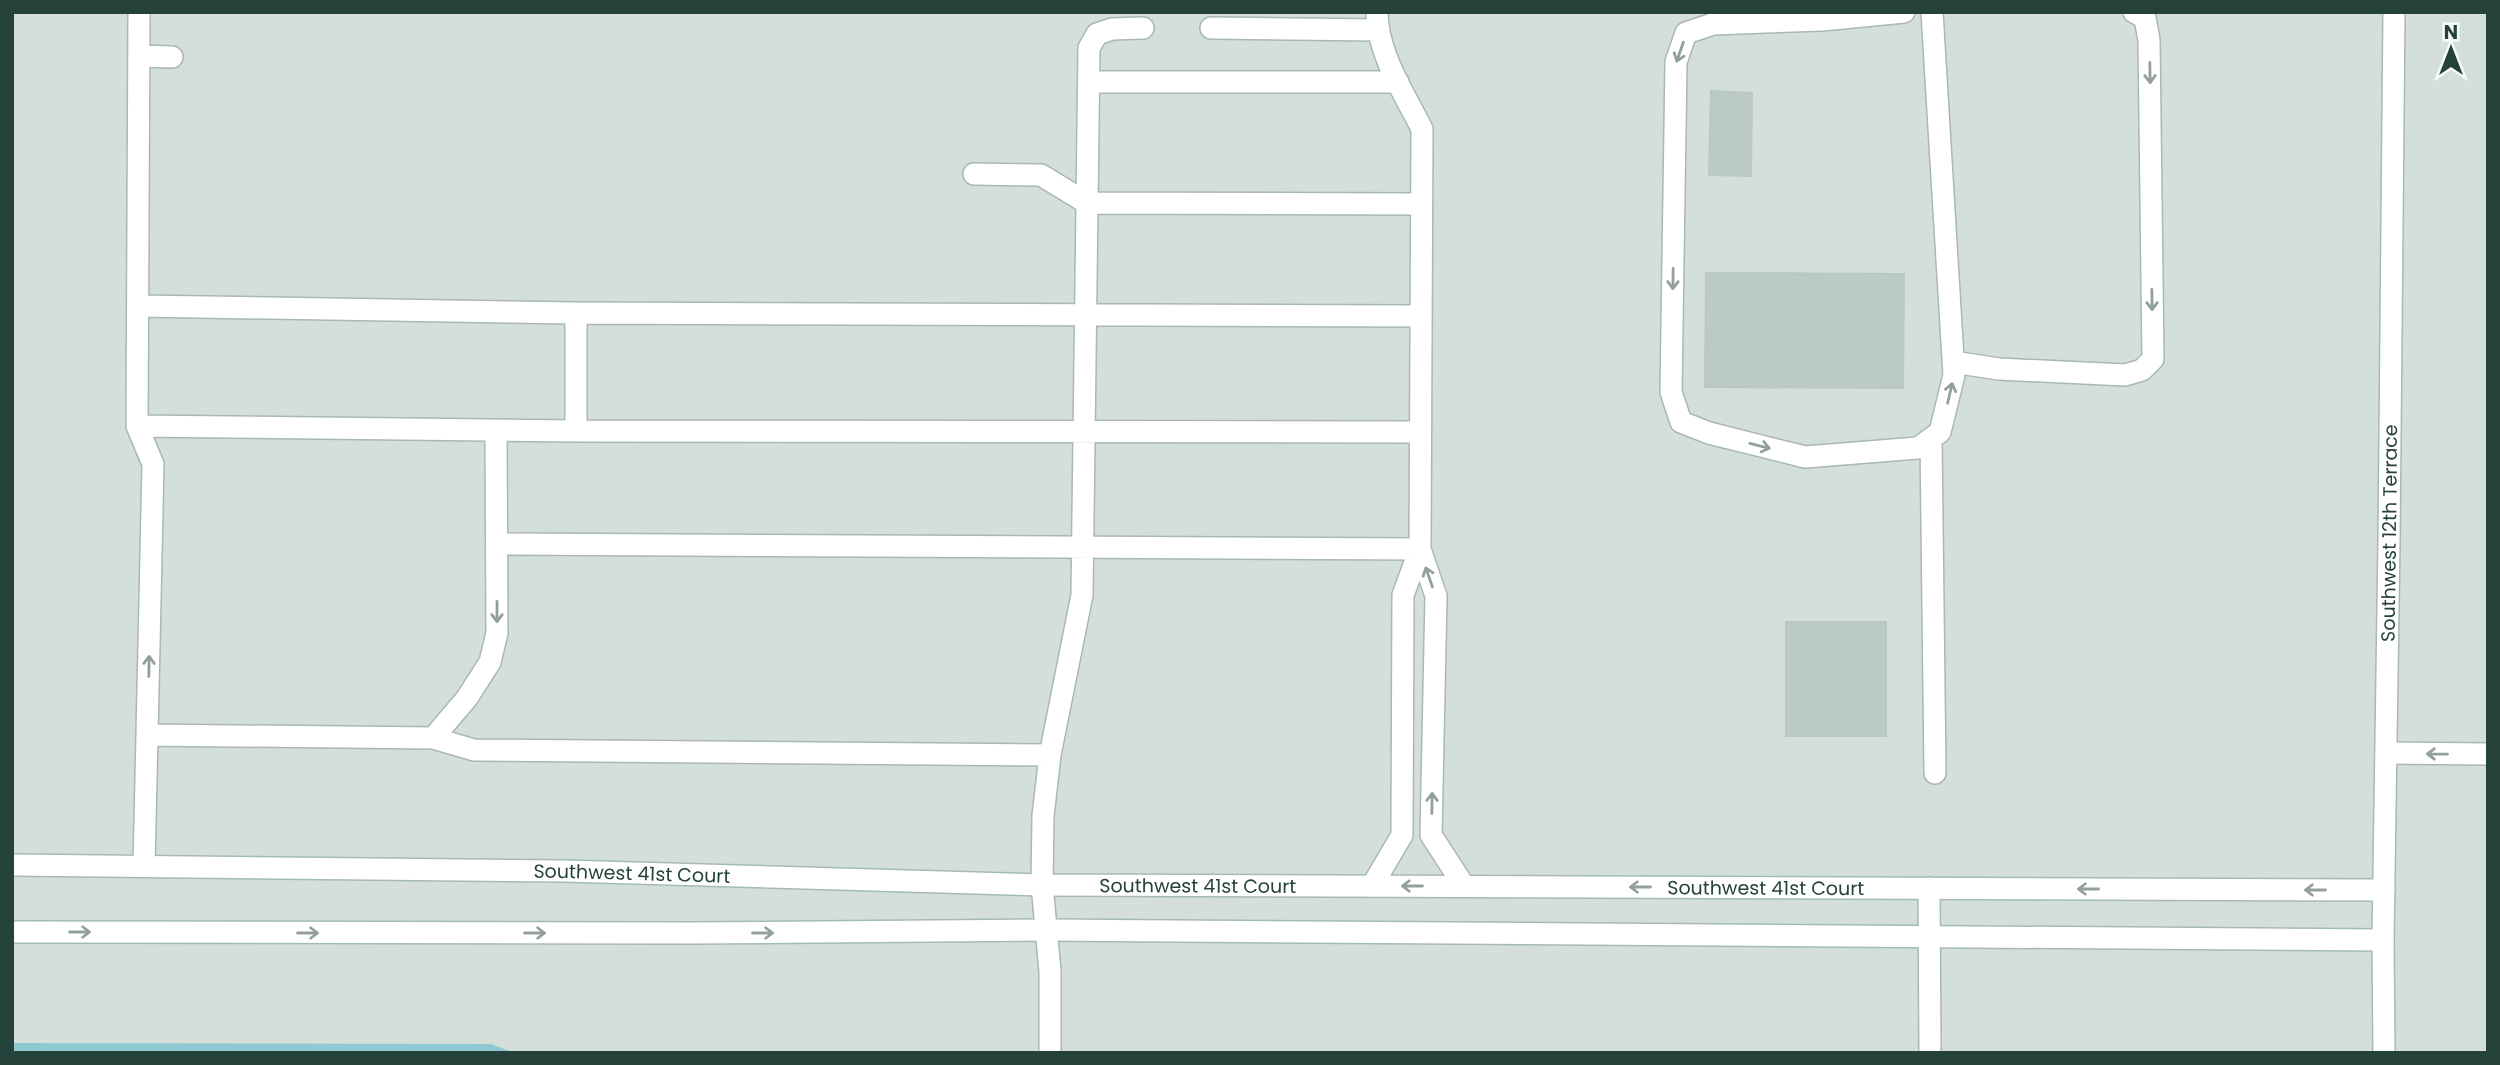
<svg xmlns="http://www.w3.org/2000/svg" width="2500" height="1065" font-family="Poppins,sans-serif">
<rect width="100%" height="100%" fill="#e6efeb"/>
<!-- built -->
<path fill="#d4dfda" d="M12 12H2488V1053H12Z"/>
<!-- water -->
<path fill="#8ec9d4" d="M12 1043 491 1044 515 1053H12Z"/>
<!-- building -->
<path fill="#bbcac4" stroke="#b8c9c2" stroke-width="2" d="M1711 91 1752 93 1751 176 1709 175Z
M1706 273 1904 274 1903 388 1705 387Z
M1786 622H1886V736H1786Z"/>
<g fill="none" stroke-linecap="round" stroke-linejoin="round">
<!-- lane casing -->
<g stroke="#a8b8b2" stroke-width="24">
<path id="lane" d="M139 12 137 426 153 464 147 735
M1904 12 1822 20 1713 24 1686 33 1676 62 1671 392 1681 422 1709 433 1805 457 1918 448 1940 432 1954 375 1932 12
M1211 28 1377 30
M139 56 172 57
M1089 82H1398
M974 174 1041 175 1087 203 1421 204
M139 306 576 313 1421 316
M576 313V431L1420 432
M1953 362 1999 369 2125 375 2142 370 2153 359 2149 40 2145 18 2134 12
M137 426 576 431
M1931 439 1935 773
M497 544 1420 549 1422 129C1404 93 1377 53 1377 12
M433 738 467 698 490 662 497 633 496 431
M144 866 147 735 433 738 474 750 1050 755
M1372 886 1402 835 1403 595 1420 549 1436 596 1431 835 1464 886
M1929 888 1930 1053
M1050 1053V971L1042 885 1043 816 1050 755 1082 595 1089 48 1097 34 1112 29 1143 28"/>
</g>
<!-- street casing -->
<g stroke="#a8b8b2" stroke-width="24">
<g id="street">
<path d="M2386 753 2488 754"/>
<path id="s1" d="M2384 1053 2383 940 2389 542 2394 12"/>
</g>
</g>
<!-- secondary casing -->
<g stroke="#a4bbb3" stroke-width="24">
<g id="secondary">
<path id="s2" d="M12 865 565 871 1042 885 2384 890"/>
<path d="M12 932 693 933 1046 930 2383 940"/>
</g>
</g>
<!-- lane -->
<use href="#lane" stroke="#fff" stroke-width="21"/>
<!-- street -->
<use href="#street" stroke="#fff" stroke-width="21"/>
<!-- secondary -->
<use href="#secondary" stroke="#fff" stroke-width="21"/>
</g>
<!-- one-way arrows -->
<defs><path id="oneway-shaft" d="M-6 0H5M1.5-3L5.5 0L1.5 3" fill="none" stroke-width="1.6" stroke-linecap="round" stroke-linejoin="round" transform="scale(1.75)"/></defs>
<g stroke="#92a09c">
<use href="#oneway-shaft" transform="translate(1680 52) rotate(109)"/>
<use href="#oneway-shaft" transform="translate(2150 73) rotate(89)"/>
<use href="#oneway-shaft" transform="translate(1673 279) rotate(91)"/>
<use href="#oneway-shaft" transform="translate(2152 300) rotate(89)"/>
<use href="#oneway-shaft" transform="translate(1950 393) rotate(-77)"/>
<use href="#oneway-shaft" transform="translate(1760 446) rotate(14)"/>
<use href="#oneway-shaft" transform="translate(1429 577) rotate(-109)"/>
<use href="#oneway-shaft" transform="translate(497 612) rotate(90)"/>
<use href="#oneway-shaft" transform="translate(149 666) rotate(-89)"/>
<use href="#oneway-shaft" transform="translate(2437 754) rotate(-179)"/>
<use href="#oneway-shaft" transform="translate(1432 803) rotate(-89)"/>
<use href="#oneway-shaft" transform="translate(1412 886) rotate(-180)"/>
<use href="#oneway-shaft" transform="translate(1640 887) rotate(-180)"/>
<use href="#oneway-shaft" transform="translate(2088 889) rotate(-180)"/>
<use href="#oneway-shaft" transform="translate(2315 890) rotate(-180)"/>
<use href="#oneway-shaft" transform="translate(80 932)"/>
<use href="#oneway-shaft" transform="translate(308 933)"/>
<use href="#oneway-shaft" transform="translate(535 933)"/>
<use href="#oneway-shaft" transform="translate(763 933)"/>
</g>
<g text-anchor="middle" stroke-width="5" stroke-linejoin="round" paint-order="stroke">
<!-- street labels -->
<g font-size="19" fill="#24423a" stroke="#f7fbf9">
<text dy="7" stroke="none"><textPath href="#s1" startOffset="520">Southwest 12th Terrace</textPath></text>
<text dy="7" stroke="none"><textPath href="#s2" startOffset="620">Southwest 41st Court</textPath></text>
<text dy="7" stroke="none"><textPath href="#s2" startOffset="1186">Southwest 41st Court</textPath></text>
<text dy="7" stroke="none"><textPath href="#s2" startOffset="1754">Southwest 41st Court</textPath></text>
</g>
</g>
<!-- border -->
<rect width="2500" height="1065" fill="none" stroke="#24423a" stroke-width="28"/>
<!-- north arrow -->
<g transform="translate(2451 49)" stroke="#f7fbf9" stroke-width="5" paint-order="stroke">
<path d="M0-5L12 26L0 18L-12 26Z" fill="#24423a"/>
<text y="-10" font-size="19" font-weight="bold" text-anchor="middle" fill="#24423a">N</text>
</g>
</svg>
